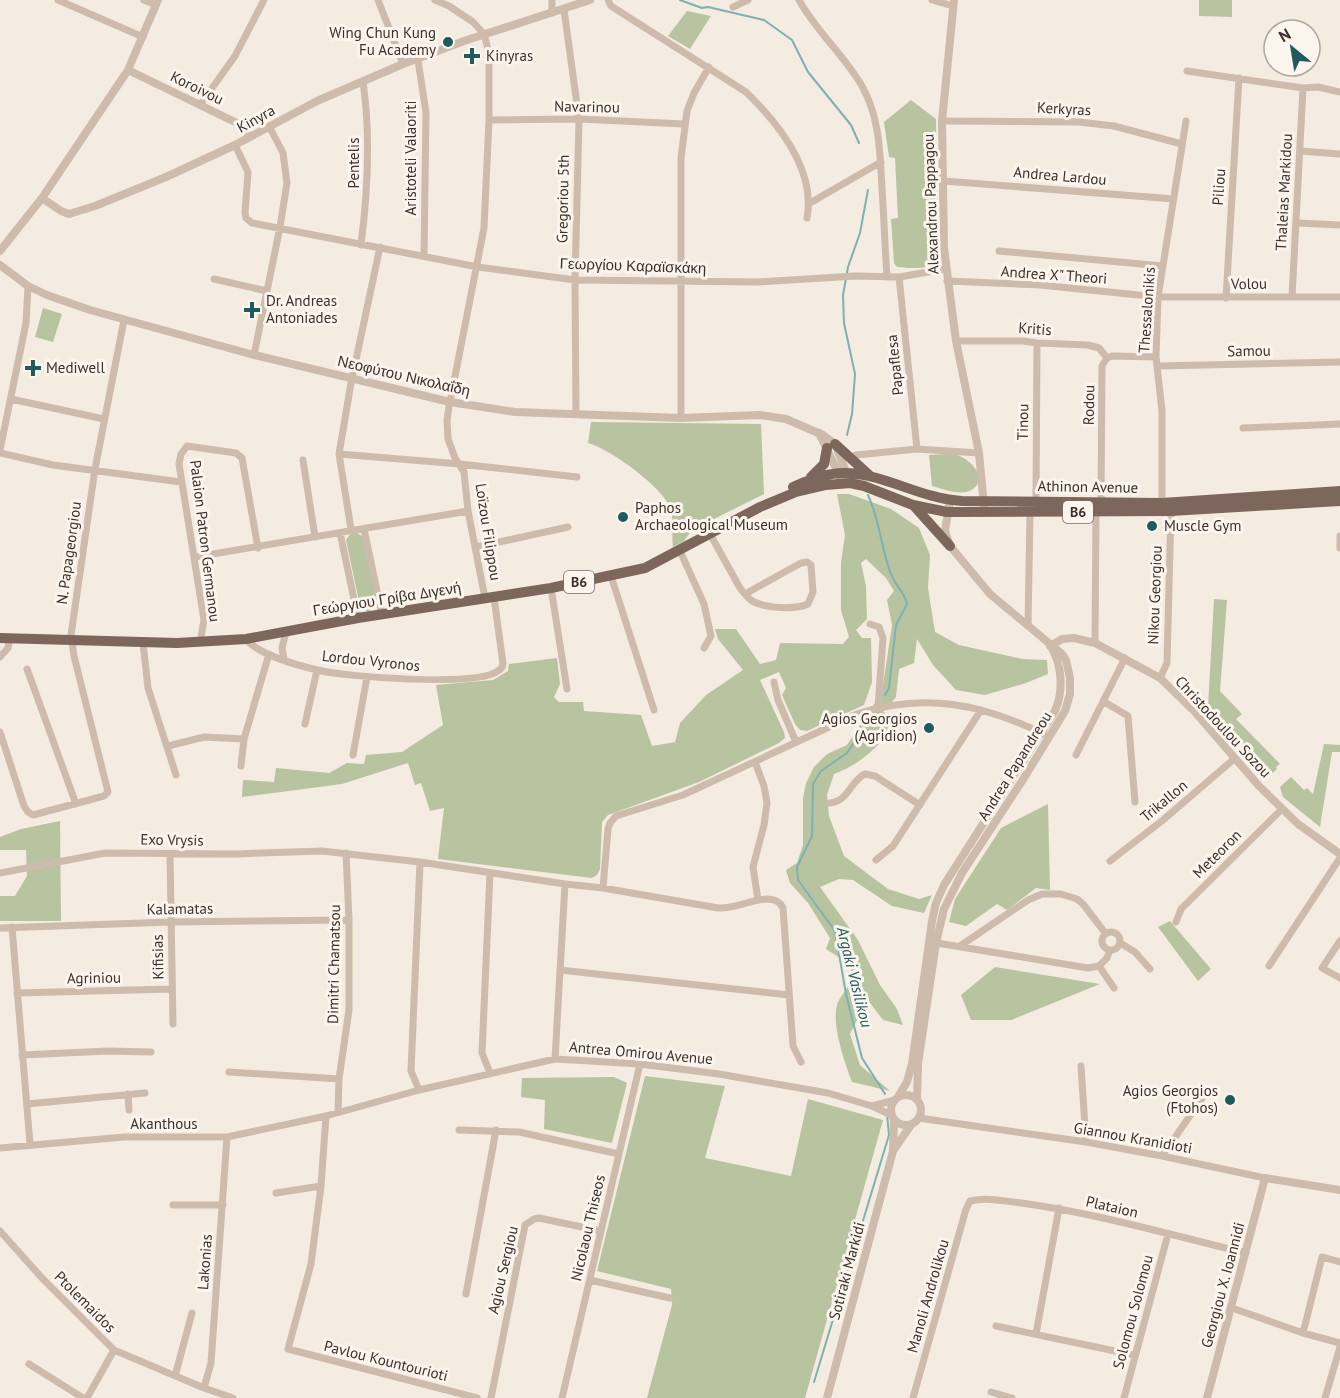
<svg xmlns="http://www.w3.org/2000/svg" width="1340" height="1398" font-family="'PT Sans',sans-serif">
<rect width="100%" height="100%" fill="#f4ebe1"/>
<!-- green -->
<path fill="#b8c4a0" d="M1199 0H1232V17L1199 16Z
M687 11 711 16 690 49 668 36Z
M911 100 936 119 937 263C926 270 910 268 897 267L894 263 891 219 898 218 895 158 889 157 884 122Z
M43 308 62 314 53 342 35 337Z
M591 422 761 424 764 494 692 530 684 541 673 547C672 539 673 515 671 509 663 487 610 449 588 443Z
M929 455C937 455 948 453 957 455 969 458 989 478 973 489 962 497 943 489 932 486Z
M837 494H849L891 509 919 528 930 555 928 588 935 632 959 645 1023 659 1047 660 1048 674 1026 683 985 695 956 690 933 665 917 639 914 663 899 669 896 697 883 712 893 715 897 724C877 747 863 763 834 774L827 795 829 816 844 856 888 889 919 899 932 895 924 913 892 906 853 880 839 879 820 887 858 940 880 985 897 1009 903 1025 883 1020 858 987 859 1016 850 1034 860 1065 890 1091 852 1082C845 1063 830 1022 838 1002 842 994 849 986 854 978L848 963 826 949 830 938 808 903 790 883 786 870 797 863 803 845V798L806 783 814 767 827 754 847 745 882 692 892 625 887 600 894 591 886 578 866 559 861 563 866 586 867 619 856 630 862 638H871L872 682 864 705 807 731 800 730 795 724 782 695 786 688 779 672 760 680 784 732 785 738 779 743 699 782 608 815 602 822 600 869 597 875 592 878 438 859 444 808 430 811 421 783 415 785 408 763 342 784 242 797 243 780 274 782 276 768 329 773 347 763 364 764 366 755 402 752 443 725 436 685 493 680 508 671 509 664 557 658 560 684 554 697 559 702H583L584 711 641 715 652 746 675 742 680 723 706 695 743 670 718 639 715 629H736L760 664 776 660 780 643 843 644 849 637 841 610V563L845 535Z
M356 532 363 537 377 603 376 606 368 612 360 606 346 540 351 533Z
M1214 599 1227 600 1220 691 1242 714 1236 719 1280 764 1276 767 1277 769 1268 777 1216 714 1208 707Z
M1324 744 1340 745V752H1332L1320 827 1283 797 1280 787 1291 777 1304 790 1307 788 1313 794Z
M1048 804 1050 890 1036 888 1007 910 997 904 966 926 949 922 955 899 1001 828Z
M60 821 61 921H0V896H15L27 876 26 850H0V837L21 829Z
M1170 921 1211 969 1198 981 1158 927Z
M995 967 1100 984 1011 1020H971L961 995Z
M645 1076 725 1086 705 1158 791 1176 808 1099 883 1120 805 1398H647L672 1305 671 1289 597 1271Z
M614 1077 627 1083 612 1143 544 1129 545 1100 521 1097 522 1078Z"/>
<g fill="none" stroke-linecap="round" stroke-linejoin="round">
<!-- stream -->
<path stroke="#7fb0b2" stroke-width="2" d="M680 0 702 8 708 7 764 20 792 40 808 72 851 125 859 143
M847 435 852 414 855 374 844 323 843 295 848 267 860 233 868 190
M868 495C880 521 881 549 891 574 895 585 905 593 907 604L896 625 889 688 885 695
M872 716 847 753 821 771 813 784 812 836 797 867 798 880 835 931 846 994 862 1058 885 1094
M814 1382 889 1135 887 1114"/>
<!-- minor -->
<path stroke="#cdbbac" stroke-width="7" d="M58 0 143 37
M144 0 156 5
M378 0 403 64
M435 0 449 6 473 22 484 34 489 53V120L484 228 449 407 447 420 448 439 455 458 464 472 468 511 485 598
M608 0 611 6 746 92C779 124 816 170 807 218
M799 0C816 31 844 55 862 86 880 118 880 154 882 189 884 218 885 248 887 277
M932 0 953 6
M733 7 748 0
M564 10 579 119 575 280 576 413
M552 13V0
M418 60 426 113 424 256
M1187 71 1303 88 1318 87 1340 92
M200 105 235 56 264 0
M489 120 579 119 684 124
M942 121 1079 122 1114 126 1182 144
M235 145 248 172 245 213 246 218 252 223 478 267 575 280 757 282 855 276 899 277 946 269
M1300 151 1340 154
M944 181 1174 199
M810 203 881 162
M1297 223 1340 225
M361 245C368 190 371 136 363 82
M999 251 1163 266
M899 277 917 449
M214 279 267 291
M947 281 1040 285 1158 297H1340
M1292 297 1303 88
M1226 298 1239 78
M956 341H1023L1037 343 1088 345 1099 348 1107 358
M254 355 280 227 287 183 283 153 269 126
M1158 366 1340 362
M11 399 104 419
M681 418V158L687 111 694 93 709 67
M1243 428 1340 424
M0 450 26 323 28 286
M0 453 53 465 181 482
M339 454 460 464 577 477
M856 455 917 449 979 453
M303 460 315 537
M1036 501 1037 343
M1101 503 1102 366 1107 358 1112 356 1156 357
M1162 503V411L1156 357 1158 297 1186 121
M351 529 339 454 351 383 380 247
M364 529 382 615
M340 533 358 618
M710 534 740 588C744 593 748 599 754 602 767 608 795 610 808 604L813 592 811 565 807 562 801 563 745 594
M1340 536V548
M476 547 568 527
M680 551 704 604 711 636 704 648
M195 557 468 511
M611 576 654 710
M551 588 567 689
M870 624 879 627 883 638 878 707
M1028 626 1030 513
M246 639C258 655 297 665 317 670 345 677 477 687 498 671 502 668 502 668 503 664L494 597
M143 643 148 688 176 775
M200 643 204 620 179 464 181 454 187 446 236 453 242 458 258 548
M1095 643 1096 512
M0 657 8 648 10 638
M284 659 282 648 286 632
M27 669 76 804
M1160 678 1167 663 1171 511
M774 682 778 700 796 742
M1103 701 1128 716 1135 802
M305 724 317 670
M0 732 24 806 28 812 33 815 104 796 108 792 74 656 71 635 95 469 124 320
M168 746 204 737 244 739
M353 755 367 677
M1076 755 1125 658
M755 762 764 786 767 803 764 825 753 867 758 900
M241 766 244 739 269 654
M830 803C849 801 850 781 865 774L875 776 920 805
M170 855 173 1024
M876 860 893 846 981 710
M1110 861 1163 820 1234 759
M0 873 105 853 235 854 322 851 420 862 565 884 603 888 718 908C739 910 773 887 783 908L793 1046 801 1062
M603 888 608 829 610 823 616 816 683 795 857 714C924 692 982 704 1044 734
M1176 922 1181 909 1282 809
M12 927 30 1144
M0 928 171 922 349 920
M1102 941a9 9 0 1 1 18 0a9 9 0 1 1-18 0Z
M1340 941 1322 968 1340 978
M931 942 1088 968 1099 966 1114 988
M1120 943 1135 952 1150 969
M960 946 1028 900 1042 894H1061L1077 899 1083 904 1106 934
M1099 966 1107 958 1110 950
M1269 966 1340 858
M560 970 789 995
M17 993 172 989
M22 1055 108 1051 151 1052
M555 1059 565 884
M1081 1066 1086 1142
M229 1072 339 1079
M490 1073 482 1053 490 873
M419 1090 411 1071 420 862
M128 1094 129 1110
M27 1104 145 1093
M872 1106 895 1100
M338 1112 339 1079 349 1010V920L346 853
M326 1116 321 1186 311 1264 288 1349 477 1398
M919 1118 1086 1142 1162 1156 1265 1178
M459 1130 519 1132 619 1154
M0 1148 124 1137H227L326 1116 419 1090 555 1059 640 1064 719 1074 828 1093 872 1106 891 1115
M1162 1156 1203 1097
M276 1193 321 1186
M173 1205H223
M0 1231 42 1278 114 1350 204 1388 233 1398
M590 1280 670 1298
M466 1294 496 1130
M1232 1308 1303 1333 1340 1343
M996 1326 1134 1355
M1303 1333 1322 1257 1340 1262
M1036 1334 1059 1208
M29 1364 83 1398
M175 1376 192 1313
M204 1388 211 1363 227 1137
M991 1392 1012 1398
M87 1398 114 1350
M491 1398 525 1225 534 1219 539 1218 601 1231
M562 1398 640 1064
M913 1398 966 1209 970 1201C987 1197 1004 1201 1021 1203 1096 1213 1171 1235 1246 1253
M1124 1398 1168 1234
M1325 1398 1340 1347"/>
<!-- tertiary -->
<path stroke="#cdbbac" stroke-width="8" d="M954 0 942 121 944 248 956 341 979 453 984 506
M128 70 239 124 244 127 249 137
M42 198 61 211 69 214 95 206 166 177 235 145 317 101 403 64 464 41 590 0
M0 251 42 198 128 70 158 0
M0 265 28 286 47 295 90 310 254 355 450 402 515 412 681 418 760 415 786 419 823 435 835 444 848 477
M819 433 843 483
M1050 646 1062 639 1074 638 1095 643 1160 678 1194 711 1259 786 1298 824 1340 854
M891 1110a15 15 0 1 1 30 0a15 15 0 1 1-30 0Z
M898 1097 907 1082 912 1064 932 921 936 903 944 885 1055 711C1064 690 1062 666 1051 646
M917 1099 918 1064 936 943 944 909 962 873 1024 778 1065 711 1070 694V678L1066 660 1062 654 990 594 950 546 945 531 950 500
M893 1151 911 1125
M827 1398 893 1151 894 1120
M1207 1398 1265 1178 1340 1190"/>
<!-- primary -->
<path stroke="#7d675c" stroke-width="10" d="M835 444 869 475
M811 477 824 464 827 448
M793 487C810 479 828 472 847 473 887 475 919 498 962 501L1162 503 1340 491
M914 506 950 546
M0 638 177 643 246 639 358 618 551 588 645 568 760 507 796 492 826 485 850 483 864 486 913 505 947 512 1171 511 1340 501"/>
</g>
<!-- markers -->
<g fill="#1f5a5e" stroke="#fbf5ee" stroke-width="2">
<circle cx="448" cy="42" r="6"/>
<path d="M469 47h6v6h6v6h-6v6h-6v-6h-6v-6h6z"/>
<path d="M249 301h6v6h6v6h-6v6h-6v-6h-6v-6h6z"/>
<path d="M30 359h6v6h6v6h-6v6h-6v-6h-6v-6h6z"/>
<circle cx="623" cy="517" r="6"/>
<circle cx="1152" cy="526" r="6"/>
<circle cx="929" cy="728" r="6"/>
<circle cx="1230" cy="1100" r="6"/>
</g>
<g text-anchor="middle" stroke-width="6" stroke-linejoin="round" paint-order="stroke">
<!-- shield labels -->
<g fill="#fbf5ee" stroke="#756b66" stroke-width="1.5">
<rect x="1063" y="501" width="30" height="22" rx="4.5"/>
<rect x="564" y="571" width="30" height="22" rx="4.5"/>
</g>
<g font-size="14" font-weight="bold" fill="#3b302b">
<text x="1078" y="517">B6</text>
<text x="579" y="587">B6</text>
</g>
<!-- poi labels -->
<g font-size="15" fill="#3b302b" stroke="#fbf5ee" text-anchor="start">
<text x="436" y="38" text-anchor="end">Wing Chun Kung<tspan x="436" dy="17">Fu Academy</tspan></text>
<text x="486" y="61">Kinyras</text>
<text x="266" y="306">Dr. Andreas<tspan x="266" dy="17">Antoniades</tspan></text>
<text x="46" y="373">Mediwell</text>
<text x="635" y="513">Paphos<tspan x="635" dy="17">Archaeological Museum</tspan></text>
<text x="1164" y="531">Muscle Gym</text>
<text x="917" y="724" text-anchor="end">Agios Georgios<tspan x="917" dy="17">(Agridion)</tspan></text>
<text x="1218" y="1096" text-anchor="end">Agios Georgios<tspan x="1218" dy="17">(Ftohos)</tspan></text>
</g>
<!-- street labels -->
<g font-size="15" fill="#3b302b" stroke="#fbf5ee">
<text transform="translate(197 88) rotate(26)" y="5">Koroivou</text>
<text transform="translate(587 107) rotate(1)" y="5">Navarinou</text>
<text transform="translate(1064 109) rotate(3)" y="5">Kerkyras</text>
<text transform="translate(256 119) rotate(-29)" y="5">Kinyra</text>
<text transform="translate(411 158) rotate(-90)" y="5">Aristoteli Valaoriti</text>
<text transform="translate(354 163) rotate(-90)" y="5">Pentelis</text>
<text transform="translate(1060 176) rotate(5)" y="5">Andrea Lardou</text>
<text transform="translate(1219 187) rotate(-86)" y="5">Piliou</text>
<text transform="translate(1284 192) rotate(-87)" y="5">Thaleias Markidou</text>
<text transform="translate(563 199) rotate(-89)" y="5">Gregoriou 5th</text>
<text transform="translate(931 204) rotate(-92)" y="5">Alexandrou Pappagou</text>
<text transform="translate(633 266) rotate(2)" y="5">Γεωργίου Καραϊσκάκη</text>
<text transform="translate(1054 275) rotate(4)" y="5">Andrea X" Theori</text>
<text transform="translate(1249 284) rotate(-1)" y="5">Volou</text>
<text transform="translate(1147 310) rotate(-86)" y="5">Thessalonikis</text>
<text transform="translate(1035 329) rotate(4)" y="5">Kritis</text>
<text transform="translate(1249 351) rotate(-1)" y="5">Samou</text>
<text transform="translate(895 365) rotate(-96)" y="5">Papaflesa</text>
<text transform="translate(404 376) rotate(13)" y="5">Νεοφύτου Νικολαΐδη</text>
<text transform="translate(1089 405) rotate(-89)" y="5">Rodou</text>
<text transform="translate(1023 422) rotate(-89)" y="5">Tinou</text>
<text transform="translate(1088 487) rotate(1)" y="5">Athinon Avenue</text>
<text transform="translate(488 532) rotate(81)" y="5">Loïzou Filippou</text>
<text transform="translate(205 541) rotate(83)" y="5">Palaion Patron Germanou</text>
<text transform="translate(69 553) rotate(-82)" y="5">N. Papageorgiou</text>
<text transform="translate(1155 595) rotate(-88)" y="5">Nikou Georgiou</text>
<text transform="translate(387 599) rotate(-9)" y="5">Γεώργιου Γρίβα Διγενή</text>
<text transform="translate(371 661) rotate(6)" y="5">Lordou Vyronos</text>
<text transform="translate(1223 727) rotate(47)" y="5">Christodoulou Sozou</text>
<text transform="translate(1015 766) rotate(-58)" y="5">Andrea Papandreou</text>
<text transform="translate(1164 801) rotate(-40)" y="5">Trikallon</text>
<text transform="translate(172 840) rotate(1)" y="5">Exo Vrysis</text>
<text transform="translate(1217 854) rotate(-45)" y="5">Meteoron</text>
<text transform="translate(180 909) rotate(-1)" y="5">Kalamatas</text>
<text transform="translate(158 957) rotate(-91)" y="5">Kifisias</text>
<text transform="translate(334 964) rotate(-89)" y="5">Dimitri Chamatsou</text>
<text transform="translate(94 978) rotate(-1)" y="5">Agriniou</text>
<text transform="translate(641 1053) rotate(5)" y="5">Antrea Omirou Avenue</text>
<text x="164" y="1129">Akanthous</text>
<text transform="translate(1133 1138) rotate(10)" y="5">Giannou Kranidioti</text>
<text transform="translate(1112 1207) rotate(13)" y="5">Plataion</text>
<text transform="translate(588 1228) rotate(-77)" y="5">Nicolaou Thiseos</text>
<text transform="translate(205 1262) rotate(-86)" y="5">Lakonias</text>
<text transform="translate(503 1270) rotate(-77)" y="5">Agiou Sergiou</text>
<text transform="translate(847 1271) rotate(-75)" y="5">Sotiraki Markidi</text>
<text transform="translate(1223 1285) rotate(-75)" y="5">Georgiou X. Ioannidi</text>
<text transform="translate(928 1296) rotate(-74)" y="5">Manoli Androlikou</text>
<text transform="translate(85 1302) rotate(45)" y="5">Ptolemaidos</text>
<text transform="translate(1133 1312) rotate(-75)" y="5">Solomou Solomou</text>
<text transform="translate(386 1361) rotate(14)" y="5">Pavlou Kountourioti</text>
</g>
<!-- water labels -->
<g font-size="16" font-style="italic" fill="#1f5a5e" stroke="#fbf5ee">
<text transform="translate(855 977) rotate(76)" y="6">Argaki Vasilikou</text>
</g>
</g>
<!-- north arrow -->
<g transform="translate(1292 48) rotate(330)"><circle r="28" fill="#fbf5ee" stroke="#aea6a0" stroke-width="1.5"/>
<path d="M0-4.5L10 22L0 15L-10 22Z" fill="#1f5a5e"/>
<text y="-9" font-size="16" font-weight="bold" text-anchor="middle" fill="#3b302b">N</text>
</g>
</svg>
